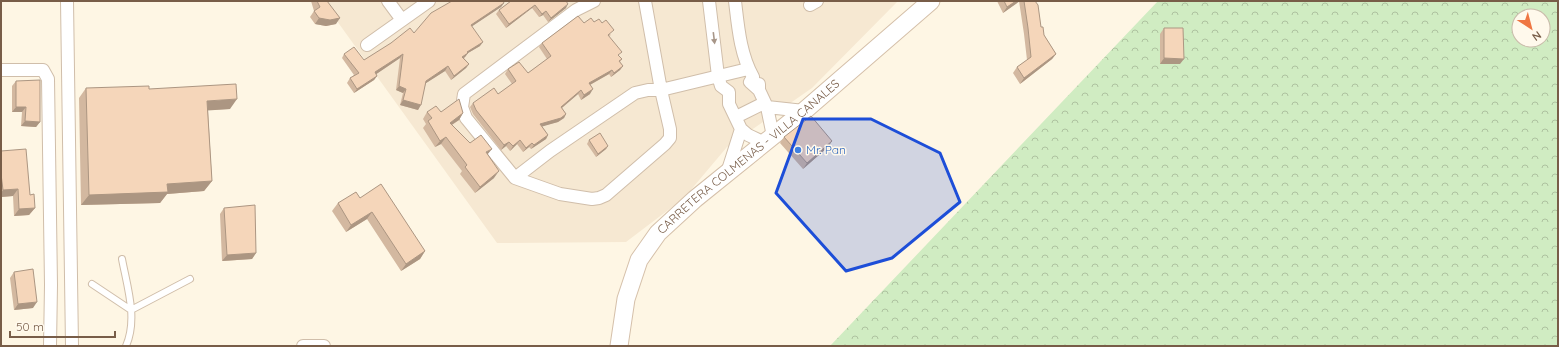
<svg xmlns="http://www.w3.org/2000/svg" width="1559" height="347" font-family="Quicksand,sans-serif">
<defs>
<pattern id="forest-crowns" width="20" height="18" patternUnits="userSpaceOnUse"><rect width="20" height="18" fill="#d0ecc2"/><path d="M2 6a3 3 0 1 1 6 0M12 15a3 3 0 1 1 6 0" fill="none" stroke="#aec2a0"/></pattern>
</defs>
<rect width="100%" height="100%" fill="#fef6e4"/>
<!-- residential -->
<path fill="#f6e8d2" d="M325 1H898L812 88 727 147 684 198 626 242 497 243 324 3Z"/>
<!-- forest -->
<path fill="url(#forest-crowns)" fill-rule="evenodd" d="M1158 1H1558V346H830ZM1519 16H1543V40H1519Z"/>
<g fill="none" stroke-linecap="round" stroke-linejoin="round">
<!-- lane casing -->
<g stroke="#d0beaa" stroke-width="8">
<path id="lane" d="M122 259C127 286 138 319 126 346
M92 284 131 310 190 279"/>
</g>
<!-- street casing -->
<g stroke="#d0beaa" stroke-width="14">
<path id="street" d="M67 1 72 346
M388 1 402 20
M594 1 576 10 464 94 462 107 466 118 515 178 560 194 592 199 599 198 606 195 665 144 670 138V129L661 90 645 1
M709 1 718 76 721 86 729 92V104L741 129 748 135 765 143
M735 1C738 26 740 54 753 77L750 82 759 90
M810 5 817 1
M367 45 429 1
M1 70H43L48 79 51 285 50 346
M759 84V90L767 107 804 111
M767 107 773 136
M736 117 764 103
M727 173 741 129
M515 178 550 151 635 93 648 90H661L748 69
M303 346H324"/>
</g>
<!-- secondary casing -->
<g stroke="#d5c0aa" stroke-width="19">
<g id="secondary">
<path id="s1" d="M619 346 626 299 639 260 658 233 695 199 804 111 931 1"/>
</g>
</g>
<!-- lane -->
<use href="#lane" stroke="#fff" stroke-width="6"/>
<!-- street -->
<use href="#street" stroke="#fff" stroke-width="12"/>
<!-- secondary -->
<use href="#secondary" stroke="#fff" stroke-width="17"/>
</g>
<!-- wall -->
<path fill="#d3b8a0" d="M311 1H327L336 24 326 26 315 24 310 17 314 11Z
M511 1 566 8 548 22 543 15 539 17 532 8 506 28 496 14 499 10Z
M997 1H1035L1041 27 1044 35 1056 54 1052 59 1020 84 1013 73 1017 67 1027 60 1024 34 1019 1 1003 13Z
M504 3 501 7 472 26 480 46 468 53 465 57 464 58 469 64 466 68 451 80 445 71 426 83 418 110 400 105 403 93 396 90 400 58 376 74 377 76 374 80 354 93 347 83 350 78 354 75 342 58 344 54 364 60 414 33Z
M594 22 611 35 609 36 619 56 622 59 620 62 623 66 620 70 611 77 609 74 590 85V94L581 100 578 94 562 108 566 114 564 118 558 122 542 126 548 135 546 139 531 149 529 147 523 152 517 144 510 151 506 146 501 150 473 114 470 107 473 103 498 94 512 84 505 74 508 69 528 73 547 59 539 47 542 43 584 23Z
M1164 28 1180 64H1160V34Z
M16 81 40 122 36 127 21 126 22 112H12V86Z
M86 88 149 89 230 109 208 110 212 181 204 191 167 194 160 203 81 205 79 98Z
M427 112 463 113 459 120 452 125 470 143 487 155 494 178 475 193 460 174 462 171 441 144 435 147 423 128 426 124 423 119Z
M784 137 832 141 828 147 803 169 780 143Z
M589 140 608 146 606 149 596 157 587 144Z
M1 151 30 195 35 208 29 215 14 216 13 196 1 197Z
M360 198 425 251 420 259 401 271 367 219 346 232 332 211 338 203Z
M224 208 256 253 252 259 222 261 220 214Z
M14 272 33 308 14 310 10 278Z"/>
<!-- shaded-wall -->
<path fill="#ac9682" d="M1016 1H1020L1003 13 1007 7Z
M504 3 501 7 468 29 471 25Z
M568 4 566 8 548 22 551 18Z
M535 5 532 8 506 28 509 24Z
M546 11 543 15 539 17 542 14Z
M319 18H340L336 24 326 26 315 24Z
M483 42 480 46 468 53 465 57 459 61 467 52Z
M403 54 400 58 372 77 375 72Z
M1056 54 1052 59 1020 84 1024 78Z
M1164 58 1184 59 1180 64H1160Z
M469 64 466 68 451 80 454 76Z
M448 66 445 71 423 85 426 81Z
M623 66 620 70 611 77 614 73Z
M612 70 609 74 586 87 589 83Z
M377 76 374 80 354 93 357 89Z
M399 86 406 89 403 93 396 90Z
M593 89 590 94 581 100 584 95Z
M581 90 578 94 558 111 561 107Z
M237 99 230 109 200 111 207 101Z
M403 100 421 105 418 110 400 105Z
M16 107H26L22 112H12Z
M463 113 459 120 445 129 450 123Z
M566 114 564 118 558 122 537 128 540 124Z
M25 121 40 122 36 127 21 126Z
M548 135 546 139 531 149 534 145Z
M446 137 441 144 435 147 440 141Z
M520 140 517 144 510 151 513 146Z
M832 141 828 147 803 169 807 163Z
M509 142 506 146 501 150 504 145Z
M532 143 529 147 523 152 526 148Z
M608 146 606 149 596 157 598 154Z
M492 149 487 155 486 152Z
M499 171 494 178 475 193 480 187Z
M212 181 204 191 167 194 160 203 81 205 89 195 167 184Z
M18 189 13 196 1 197V193L3 190Z
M35 208 29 215 14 216 19 209Z
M372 212 367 219 346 232 351 225Z
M425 251 420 259 401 271 406 264Z
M256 253 252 259 222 261 227 255Z
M37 302 33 308 14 310 18 304Z"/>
<!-- building -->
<path fill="#f5d6ba" stroke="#ac9682" d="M317 1H327L340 18 330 20 319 18 314 11 320 7Z
M452 1H503L504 3 471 25 483 42 467 52 468 53 462 57 469 64 454 76 448 66 426 81 421 105 403 100 406 89 399 86 403 54 375 72 377 76 357 89 350 78 359 73 344 54 354 47 364 60 391 43 410 28 414 33 431 13Z
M511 1H566L568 4 551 18 546 11 542 14 535 5 509 24 499 10Z
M1004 1H1016L1007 7Z
M1024 1H1035L1038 5 1041 27H1043L1044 35 1056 54 1024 78 1017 67 1031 57 1028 28Z
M578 16 584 23 591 18 594 22 599 19 602 23 606 20 614 30 608 35 622 52 618 55 622 59 619 61 623 66 614 73 612 70 589 83 593 89 584 95 581 90 561 107 566 114 561 118 540 124 548 135 534 145 532 143 526 148 520 140 513 146 509 142 504 145 476 110 473 103 494 88 498 94 516 81 508 69 519 62 528 73 551 56 542 43Z
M1164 28H1183L1184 59 1164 58Z
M40 80V122L25 121 26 107H16V81Z
M236 84 237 99 207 101 212 181 167 184 168 192 89 195 86 88 149 86V89Z
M459 99 463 113 450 123 470 143 481 135 492 149 486 152 499 171 480 187 465 167 467 165 446 137 440 141 428 121 432 118 427 112 436 106 441 112Z
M811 116 832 141 807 163 784 137Z
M600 133 608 146 598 154 589 140Z
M26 149 30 195 34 194 35 208 19 209 18 189 3 190 1 174V151Z
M381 184 425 251 406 264 372 212 351 225 338 203 356 192 360 198Z
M255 205 256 253 227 255 224 208Z
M33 269 37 302 18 304 14 272Z"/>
<!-- one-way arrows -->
<defs><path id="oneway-solid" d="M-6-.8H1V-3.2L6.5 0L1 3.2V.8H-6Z"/></defs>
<use fill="#a79688" href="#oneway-solid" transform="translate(714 38) rotate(83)"/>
<!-- marked area -->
<path fill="#1d4ed8" fill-opacity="0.2" stroke="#1d4ed8" stroke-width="3" stroke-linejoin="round" d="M803 119H871L940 153 960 202 892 258 846 271 776 193Z"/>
<!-- markers -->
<circle fill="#3f7fe0" stroke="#fff9ec" stroke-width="1.5" cx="798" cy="150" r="4"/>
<g text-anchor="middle" stroke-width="3" stroke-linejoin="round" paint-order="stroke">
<!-- shop labels -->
<g font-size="12" fill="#366cbe" stroke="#fff9ec" text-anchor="start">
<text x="806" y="154">Mr. Pan</text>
</g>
<!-- street labels -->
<g font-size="12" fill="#785d48" stroke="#fff9ec">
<text dy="4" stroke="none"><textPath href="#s1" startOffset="240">CARRETERA COLMENAS - VILLA CANALES</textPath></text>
</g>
</g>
<!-- border -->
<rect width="1559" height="347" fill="none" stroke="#785d48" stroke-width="4"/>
<!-- north arrow -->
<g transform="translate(1531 28) rotate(144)"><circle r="19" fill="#fff9ec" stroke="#c9bbaa"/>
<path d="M0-3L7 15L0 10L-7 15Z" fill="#ef7642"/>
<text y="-6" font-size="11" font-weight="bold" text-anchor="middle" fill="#785d48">N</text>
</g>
<!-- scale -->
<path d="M10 331v6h105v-6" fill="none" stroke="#785d48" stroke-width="2"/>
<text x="16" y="331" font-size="12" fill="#785d48" stroke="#fff9ec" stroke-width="3" paint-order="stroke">50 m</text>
</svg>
